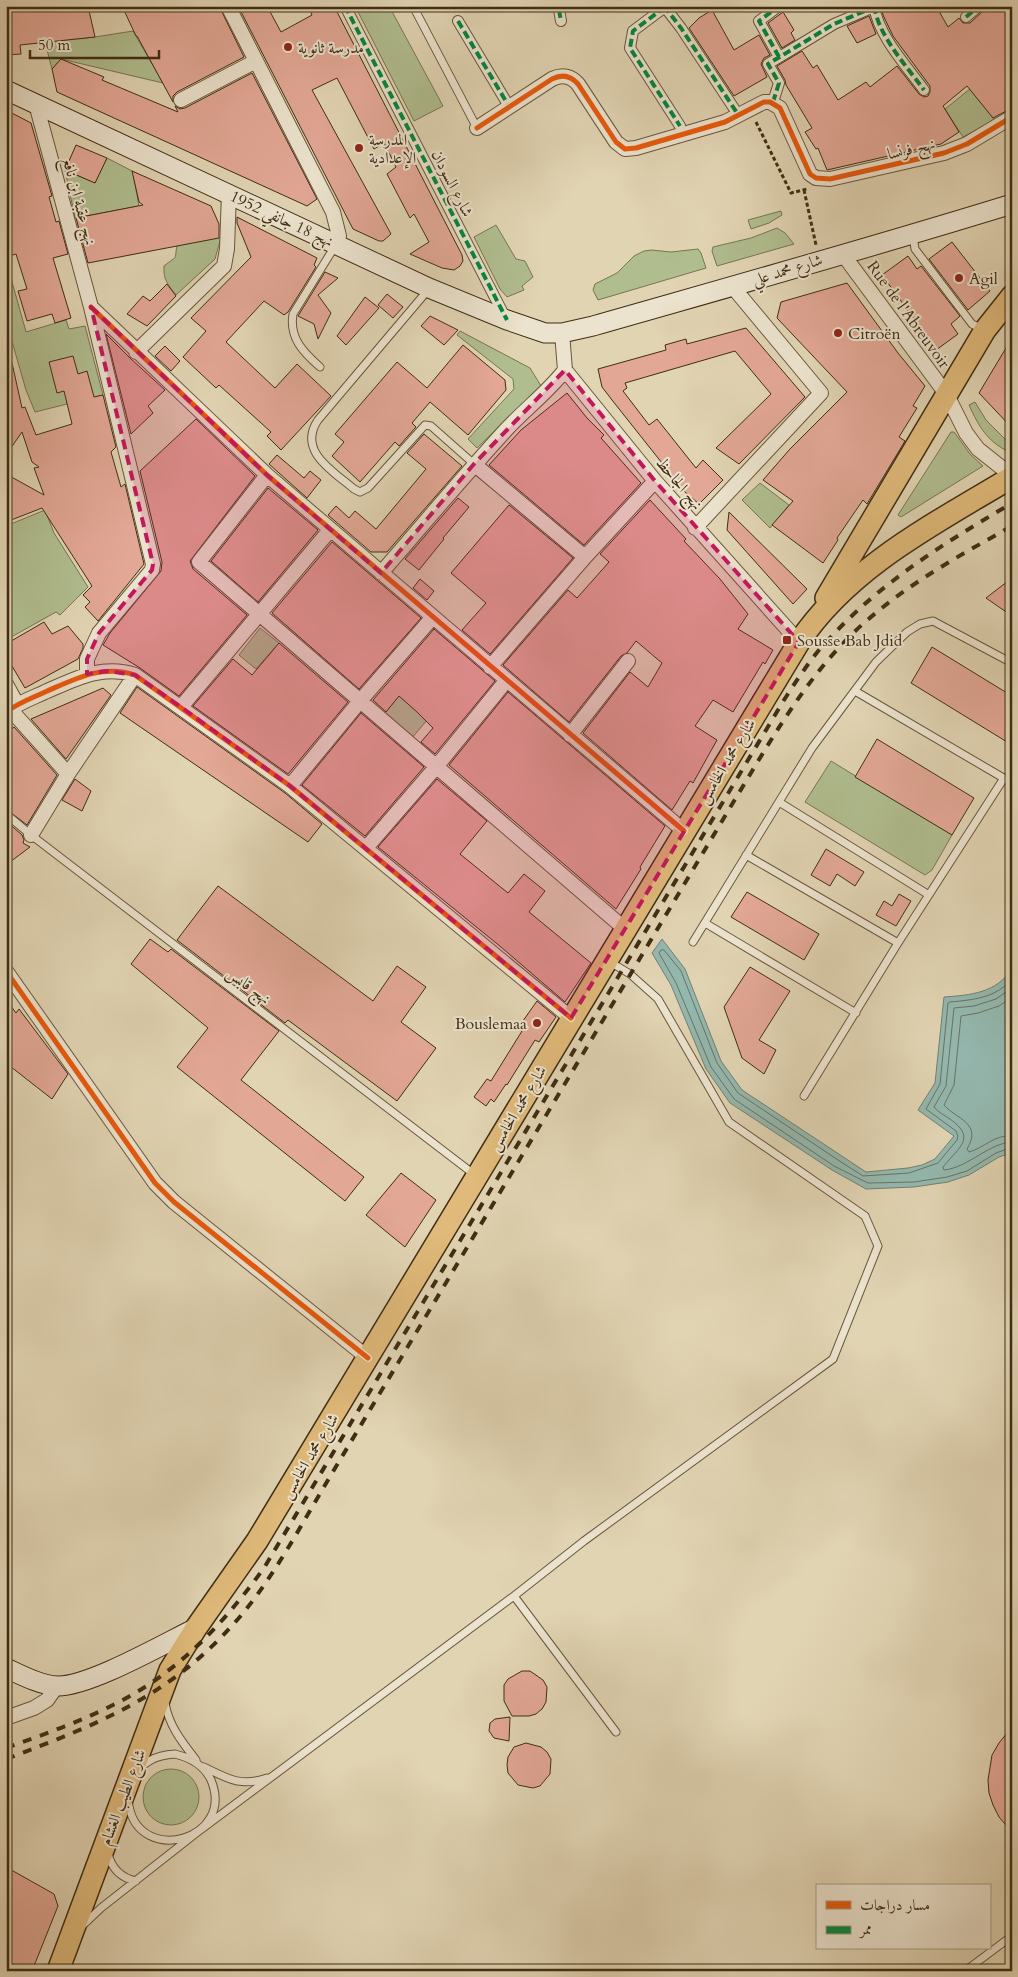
<svg xmlns="http://www.w3.org/2000/svg" width="1018" height="1977" font-family="Cardo,Amiri,serif">
<rect width="100%" height="100%" fill="#e1d4b3"/>
<filter id="stains"><feTurbulence type="fractalNoise" baseFrequency=".004" numOctaves="4"/><feColorMatrix values="0 0 0 0 .2 0 0 0 0 .09 0 0 0 0 .02 0 0 0 .5 -.17"/></filter>
<radialGradient id="worn" r=".72"><stop offset=".6" stop-color="#630" stop-opacity="0"/><stop offset="1" stop-color="#630" stop-opacity=".3"/></radialGradient>
<!-- green -->
<path fill="#b0bd8f" stroke="#787552" d="M355 6H389L443 106 414 121Z
M133 31 163 83 61 59 52 69 45 42 95 37Z
M970 89 995 120 963 137 945 109Z
M107 158 138 174 134 179 139 206 75 218 65 170 95 183Z
M781 211 782 215 769 223 751 229 748 220Z
M496 225 516 259 525 261 533 277 522 286 524 290 507 297 500 289 474 237Z
M777 228 785 233 794 244 717 266 712 251 713 247 751 238Z
M221 237 215 259 176 295C168 285 163 279 164 266 179 254 174 262 177 245Z
M698 249 701 253 706 268 598 300 593 290 595 284 617 273 634 256 644 251 652 250 671 252Z
M11 278 26 332 66 320 69 329 85 326 103 395 35 412 26 390 9 331 6 328V279Z
M460 331 530 368 541 386 477 448 468 439 514 389 513 379 457 335Z
M975 402 986 420 1012 446 1009 452C987 441 979 427 969 405Z
M951 432H954L970 454 983 466 901 517 898 515Z
M760 483 789 505 770 528 742 500Z
M45 510 54 533 88 587 60 615 56 612 6 640V526Z
M260 628 279 643 256 669 239 655Z
M399 696 427 720 412 738 384 714Z
M831 761 952 835 932 870 925 875 805 802Z
M143 1797a28 28 0 1 1 56 0a28 28 0 1 1-56 0Z"/>
<!-- water -->
<path fill="#94b8af" stroke="#728071" d="M662 939 685 969 721 1061 742 1090 866 1172 908 1168 922 1165 935 1159 954 1136 918 1110 935 1083 944 997C971 995 996 993 1012 969V1155L1008 1154 999 1157 969 1175 948 1182 914 1187 866 1189 832 1170 730 1103 706 1069 671 985 652 953Z"/>
<g fill="none" stroke-linecap="round" stroke-linejoin="round">
<!-- shore -->
<path stroke="#6a7262" stroke-width="1" d="M1012 978C998 998 972 1000 950 1002L948 1003 940 1084 926 1109 956 1131 958 1136 957 1140 938 1163 909 1173 863 1176 838 1160 738 1093 717 1063 681 971 664 950H661L659 953 676 983 711 1067 734 1099 834 1166 868 1183 914 1182 947 1177 967 1171 996 1153 1007 1149 1012 1150
M1012 988 996 999 974 1006 954 1008 946 1086 934 1107C938 1112 944 1115 950 1119 977 1138 959 1147 943 1167L944 1170C968 1168 993 1140 1012 1143
M1012 997 999 1006 978 1013 961 1016 954 1085 944 1105C956 1119 983 1123 967 1149L969 1152C984 1148 995 1134 1012 1136"/>
</g>
<!-- building -->
<path fill="#e2a795" stroke="#3f2d14" d="M6 6H88L95 37 20 45 21 54 6 55Z
M122 6H219L244 57 177 92 173 96V102L137 36H136Z
M238 6H267L281 32 312 15 308 6H334L462 255 463 261 460 266 454 270 442 268 410 254 429 242 414 214 410 218 387 174 396 167 384 143 374 149 337 78 312 90 391 234 383 241H379L353 229Z
M883 6H936L948 27 959 18 963 23H970L983 11 986 6H1012V108L993 118 967 86 943 106 959 132 941 144 827 170 818 148 816 149 805 132 812 128 786 85 785 80 777 66 802 51 813 68 817 65 838 100 866 82 870 87 897 66 919 94 924 97 928 96 930 92V86L893 36 883 15 881 7Z
M712 10 734 50 759 35 770 55 764 58 761 64 767 77 734 96 689 28 699 18Z
M783 12 794 30 791 33 795 40 782 48 768 23Z
M869 16 876 34 857 43 847 26Z
M61 59 104 77 102 80 178 112 175 106 180 109 185 108 252 73 317 199 307 206 57 92 52 69Z
M6 110 31 123 52 196 49 197 56 222 59 221 68 254 53 258 71 318 55 323 52 314 27 321 18 291 27 289 16 254 6 257Z
M76 145 107 158 95 183 65 170Z
M132 171 211 206 219 224V238L88 263 76 218 143 205 139 202Z
M237 217 317 258 314 265 316 267 288 312 284 315 264 301 226 342 275 388 297 364 331 396 281 450 267 436 271 432 219 385 216 388 183 357 206 331 191 318 251 257 237 223Z
M952 242 990 291 968 310 929 259Z
M908 256 917 269 921 266 960 316 951 324 958 334 936 350 927 338 925 339 915 324 917 323 882 275Z
M325 272 338 278 318 295 331 313 318 339 314 324 298 316Z
M847 283 898 353 925 386 913 406 917 408 899 437 905 441 867 504 863 500 837 538 838 540 823 563 772 525 793 501 763 480 790 449 847 392 777 318 781 302Z
M167 284 176 296 147 326 127 314 143 296 150 301Z
M387 294 403 307 393 318 378 305Z
M365 297 379 308 346 345 337 336Z
M430 316 458 330 444 345 421 326Z
M746 328 805 397 739 464 716 448 771 394 735 351 625 383 627 388 623 391 649 425 657 419 696 468 703 460 723 480 699 504 685 492 612 400 602 387 598 369 666 350 665 345 686 339 687 344Z
M106 334 130 358 165 390 148 406 153 413 131 434Z
M1012 338V428L979 393Z
M463 345 505 380 506 390 468 435 430 402 412 423 416 427 399 446 395 442 360 482 332 456 344 442 335 434 397 362 427 388Z
M165 346 180 361 171 371 155 356Z
M73 356 78 374 87 371 94 397 103 395 116 447 111 452 121 487 125 484 144 564 98 621 85 607 90 602 83 595 92 586 42 508 6 522V474L44 495 34 468 39 467 32 462 22 432 6 455V364L12 363 22 408 25 407 36 435 72 424 64 391 57 393 49 362Z
M567 393 587 418 604 435 601 438 641 483 584 545 489 465 521 430Z
M196 419 255 476 190 561 193 569 247 615 179 696 140 668 103 645 110 633 161 571 162 562 140 471Z
M424 434 462 466 387 552H371L328 515 336 506 349 518 355 511 376 529 426 469 407 453Z
M277 455 304 478 310 471 321 480 307 498 269 464Z
M268 488 318 530 258 602 211 561Z
M458 498 469 507 443 538 444 539 419 570 405 559Z
M650 500 686 539 684 541 720 579 748 614 738 629 773 650 765 664 763 662 733 712 713 700 695 726 717 740 693 783 690 781 672 810 583 733 630 672 648 687 662 663 636 641 627 653 621 656 569 722 503 665 568 590 577 598 609 562 600 554Z
M509 505 573 558 490 654 462 630 486 603 451 573Z
M729 512 807 589 793 604 727 530Z
M332 542 421 618 359 689 272 613Z
M1012 578V616L986 598Z
M420 579 434 591 427 600 413 588Z
M44 622 52 634 68 626 83 644V648L78 659 25 688 6 656V644Z
M434 629 495 681 435 754 421 742 433 728 417 712 399 696 386 712 373 700Z
M279 643 348 702 288 774 193 706 233 659 252 675Z
M932 647 1012 696V745L911 683Z
M137 687 285 793 322 824 308 842 120 713Z
M103 688 111 695 66 759 31 719Z
M508 692 665 826 640 867 641 869 616 909 449 765Z
M361 713 424 767 365 836 302 785Z
M14 727 57 775 27 825 6 809V734Z
M877 739 974 798 952 835 855 777Z
M75 779 91 791 82 811 62 800Z
M437 779 487 821 460 854 508 893 524 874 545 891 529 912 591 963 565 1002 501 947 378 847Z
M6 821 22 835 24 840 23 843 30 847 6 865Z
M826 849 864 872 855 886 837 874 830 886 811 875Z
M218 886 373 1001 397 966 426 987 401 1022 436 1048 397 1101 288 1020 285 1023 177 940Z
M747 892 819 934 804 960 731 917Z
M899 894 911 901 896 926 876 915 884 901 892 906Z
M150 939 168 952 171 949 279 1031 241 1080 364 1177 345 1201 177 1067 208 1028 131 964Z
M750 967 790 991 759 1040 776 1050 764 1074 742 1058 724 1007Z
M6 999 16 1013 19 1009 68 1074 52 1099 6 1063Z
M537 1001 556 1017 539 1042 535 1040 507 1085 506 1084 494 1102 491 1099 486 1106 474 1097 487 1079 491 1081 522 1031 518 1028Z
M401 1173 436 1200 405 1247 366 1215Z
M522 1671H530L543 1680 547 1687 546 1702 542 1709 536 1714 529 1716H512L504 1701V1685L508 1679Z
M510 1717 509 1741 494 1738 489 1731 490 1723 495 1719Z
M1012 1727V1832L999 1817 993 1805 989 1793 988 1780 992 1755 999 1743Z
M526 1743 541 1747 547 1752 551 1759 550 1774 540 1786 533 1788 518 1785 508 1773 507 1765 508 1757 514 1747Z
M6 1867 54 1894 58 1906 32 1971H25L6 1961Z"/>
<g fill="none" stroke-linecap="round" stroke-linejoin="round">
<!-- service casing -->
<g stroke="#68573c" stroke-width="9">
<path id="service" d="M413 6 477 128
M913 236 915 249 972 324 982 329
M428 290 318 420C297 451 333 471 354 489L360 492 368 488 425 425 431 426 474 464
M320 367C303 352 289 338 293 314L335 246
M855 691 1012 783
M779 802 929 895
M6 814 31 835 475 1175
M746 855 898 943
M705 923 856 1013
M693 942 812 748 876 662 907 632 920 624 933 621 1012 663
M804 1096 898 943 1004 778
M514 1596 616 1732
M165 1703C169 1726 182 1742 196 1760
M175 1754C191 1758 204 1765 211 1780 236 1840 140 1866 129 1806 127 1797 128 1787 129 1779 144 1763 153 1755 175 1754Z
M204 1767C228 1779 241 1787 267 1778
M108 1854C112 1869 121 1878 136 1881
M82 1926 101 1908 195 1834 514 1596 584 1541 833 1359 878 1246 865 1216 729 1122 658 999 630 974 610 962
M965 1971 1012 1936"/>
</g>
<!-- pedestrian casing -->
<g stroke="#68573c" stroke-width="12">
<path id="pedestrian" d="M345 6 506 319
M556 6 559 10 564 6
M664 6 681 28 739 116
M874 6C879 37 906 65 924 90
M665 7 633 31 630 48 680 126
M559 10 561 21
M966 17 979 6
M458 21 510 108
M779 57 759 21 779 6
M773 102 779 83 768 64 834 24 874 7"/>
</g>
<!-- minor casing -->
<g stroke="#68573c" stroke-width="16">
<path id="minor" d="M228 6 333 212 339 236 337 244
M181 100 256 61
M36 104 91 307 153 564 152 570 99 633 87 659V674
M477 128 552 79C562 74 571 76 578 84L616 142 625 149 636 148 725 122 764 102H770L780 108 810 174 816 178 830 179 944 153 967 144 1012 117
M842 253 947 395 966 433 978 449 1002 468 1012 469
M91 307 267 475 684 831
M562 333 565 370 655 481 799 642
M136 352 224 266 227 249 229 192
M474 464 585 557
M267 475 199 562 625 929
M695 528 821 393 732 286
M381 573C422 526 462 478 504 432 524 410 547 393 565 370
M490 667 585 557 655 481
M6 684 17 704
M181 707 330 530
M10 709 68 774
M6 712C18 703 32 698 45 692 75 679 102 664 135 675L290 786 571 1018
M570 735 628 661
M290 786 360 701 432 618
M31 835 68 774 135 675
M366 848 436 767 506 681
M6 971 155 1183 174 1202 368 1358
M6 1718 34 1708 47 1700 57 1686"/>
</g>
<!-- secondary casing -->
<g stroke="#3f2d14" stroke-width="21">
<path id="secondary" d="M6 90 429 288 507 320 545 333H562L593 326C733 286 873 247 1012 204
M6 1668C21 1675 40 1685 57 1686 89 1687 165 1643 196 1628"/>
</g>
<!-- primary casing -->
<g stroke="#3f2d14" stroke-width="24">
<path id="primary" d="M826 598 985 330 1012 296
M58 1971 170 1670 196 1628 257 1541 799 642C850 566 936 523 1012 477"/>
</g>
<!-- path -->
<path stroke="#3f2d14" stroke-width="3" stroke-dasharray="4 2.5" stroke-linecap="butt" d="M756 122 791 193 807 189
M804 190 816 245"/>
<!-- service -->
<use href="#service" stroke="#ece3ce" stroke-width="7"/>
<!-- pedestrian -->
<use href="#pedestrian" stroke="#ece3ce" stroke-width="10"/>
<!-- minor -->
<use href="#minor" stroke="#ece3ce" stroke-width="14"/>
<!-- secondary -->
<use href="#secondary" stroke="#ece3ce" stroke-width="19"/>
<!-- primary -->
<use href="#primary" stroke="#e0ba7a" stroke-width="21"/>
<!-- rail -->
<path stroke="#3f2d14" stroke-width="4" stroke-dasharray="9 9" stroke-linecap="butt" d="M6 1748C48 1733 91 1718 130 1696 185 1665 227 1619 264 1568L784 700C795 683 806 666 819 650 876 585 938 547 1012 503
M6 1759C99 1724 171 1696 238 1619 275 1576 302 1523 331 1475L731 806C773 737 813 663 877 612 918 578 966 552 1012 526"/>
<!-- quiet -->
<path stroke="#00873e" stroke-width="4" stroke-dasharray="8 4" stroke-linecap="butt" d="M345 6 507 320
M556 6 559 10 564 6
M664 6 681 28 739 116
M874 6C879 37 906 65 924 90
M665 7 633 31 630 48 680 126
M559 10 561 21
M966 17 979 6
M458 21 510 108
M779 57 759 21 779 6
M773 102 779 83 768 64 834 24 874 7"/>
<!-- cycleway casing -->
<g stroke="#ece3ce" stroke-width="8">
<path id="cycleway" d="M477 128 552 79C562 74 571 76 578 84L616 142 625 149 636 148 725 122 764 102H770L780 108 810 174 816 178 830 179 944 153 967 144 1012 117
M91 307 267 475 684 831
M6 712C18 703 32 698 45 692 75 679 102 664 135 675L290 786 571 1018
M6 971 155 1183 174 1202 368 1358"/>
</g>
<!-- cycleway -->
<use href="#cycleway" stroke="#e8590c" stroke-width="5"/>
</g>
<!-- marked area -->
<path fill="#c2185b" fill-opacity="0.2" stroke="#c2185b" stroke-width="4" stroke-dasharray="10 6" stroke-linejoin="round" d="M91 307 267 475 381 573 474 464 565 370 655 481 799 642 571 1018 290 786 181 707 135 675 107 671 87 674V659L99 633 152 570 153 564Z"/>
<!-- markers -->
<g fill="#8f2418" stroke="#ece3ce" stroke-width="2">
<circle cx="288" cy="47" r="5"/>
<circle cx="359" cy="148" r="5"/>
<circle cx="959" cy="278" r="5"/>
<circle cx="838" cy="333" r="5"/>
<rect x="782" y="635" width="10" height="10" rx="2.5"/>
<circle cx="537" cy="1023" r="5"/>
</g>
<g text-anchor="middle" stroke-width="4" stroke-linejoin="round" paint-order="stroke">
<!-- poi labels -->
<g font-size="16" fill="#3f2d14" stroke="#ece3ce" text-anchor="start">
<text x="298" y="53">مدرسة ثانوية</text>
<text x="369" y="145">المدرسة<tspan x="369" dy="18">الإعدادية</tspan></text>
<text x="969" y="284">Agil</text>
<text x="848" y="339">Citroën</text>
<text x="797" y="646">Sousse Bab Jdid</text>
<text x="527" y="1029" text-anchor="end">Bouslemaa</text>
</g>
<!-- street labels -->
<g font-size="16" fill="#3f2d14" stroke="#ece3ce">
<text transform="translate(911 148) rotate(-13)" y="6">نهج فرنسا</text>
<text transform="translate(453 183) rotate(63)" y="6">شارع السودان</text>
<text transform="translate(80 201) rotate(75)" y="6">نهج عقبة ابن نافع</text>
<text transform="translate(282 218) rotate(25)" y="6">نهج 18 جانفي 1952</text>
<text transform="translate(787 269) rotate(-17)" y="6">شارع محمد علي</text>
<text transform="translate(909 314) rotate(54)" y="6">Rue de l'Abreuvoir</text>
<text transform="translate(680 483) rotate(50)" y="6">نهج الجاحظ</text>
<text transform="translate(726 761) rotate(-59)" y="6">شارع محمد الخامس</text>
<text transform="translate(249 985) rotate(37)" y="6">نهج قابس</text>
<text transform="translate(517 1108) rotate(-59)" y="6">شارع محمد الخامس</text>
<text transform="translate(309 1456) rotate(-59)" y="6">شارع محمد الخامس</text>
<text transform="translate(122 1797) rotate(-69)" y="6">شارع الطيب الغشام</text>
</g>
</g>
<!-- margin -->
<rect width="1018" height="1977" fill="none" stroke="#e1d4b3" stroke-width="25"/>
<rect x="8" y="8" width="1003" height="1962" fill="none" stroke="#3f2d14" stroke-width="2.5"/>
<rect x="12" y="12" width="993" height="1952" fill="none" stroke="#3f2d14"/>
<!-- legend -->
<rect x="816" y="1884" width="175" height="65" fill="#ece3ce" stroke="#a79a84"/>
<rect x="826" y="1901" width="25" height="8" fill="#e8590c" stroke="#a79a84"/>
<text x="860" y="1910" font-size="15" fill="#3f2d14">مسار دراجات</text>
<rect x="826" y="1926" width="25" height="8" fill="#00873e" stroke="#a79a84"/>
<text x="860" y="1934" font-size="15" fill="#3f2d14">ممر</text>
<!-- scale -->
<path d="M30 50v8h129v-8" fill="none" stroke="#3f2d14" stroke-width="2.5"/>
<text x="38" y="50" font-size="15" fill="#3f2d14" stroke="#ece3ce" stroke-width="4" paint-order="stroke">50 m</text>
<rect width="100%" height="100%" filter="url(#stains)"/>
<rect width="100%" height="100%" fill="url(#worn)"/>
</svg>
